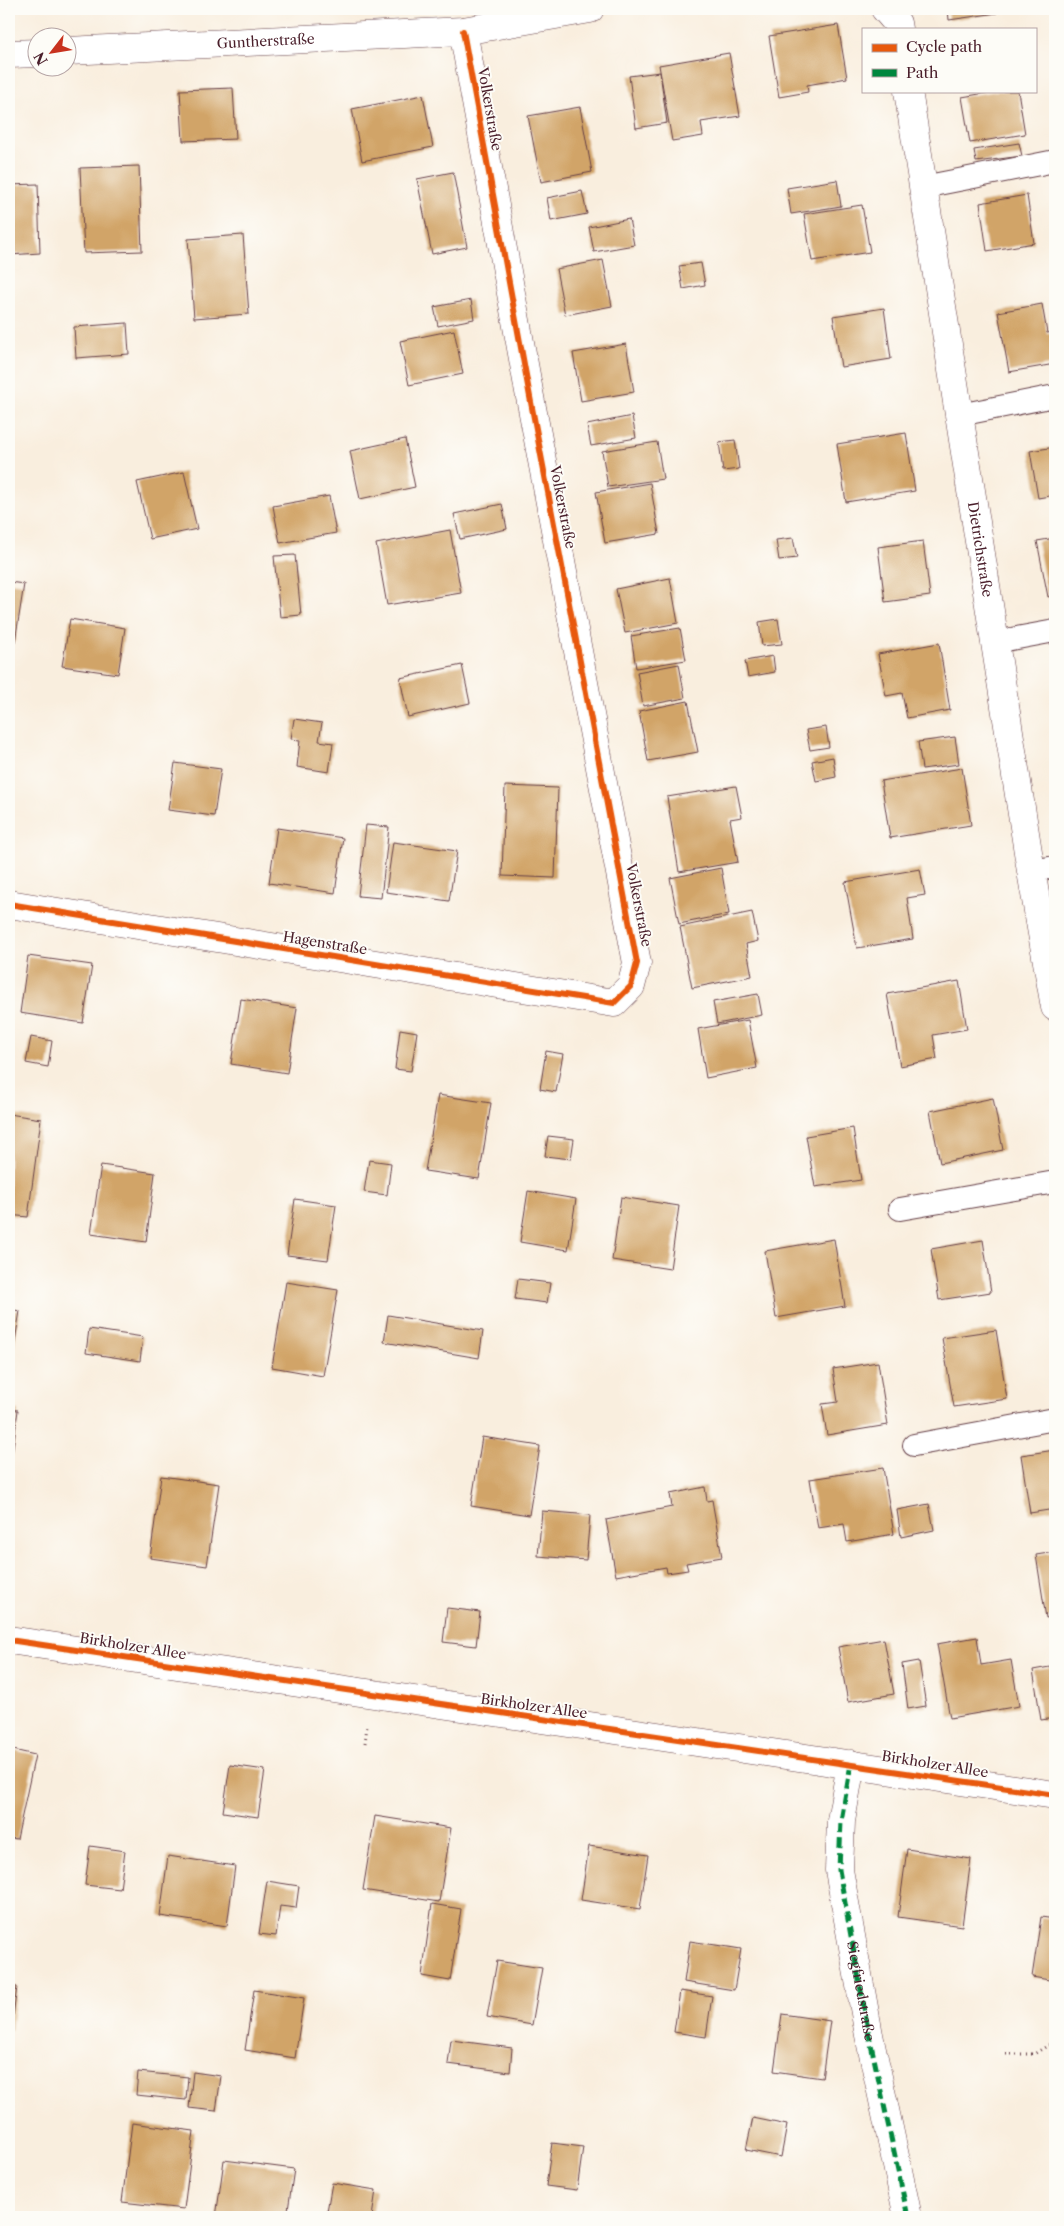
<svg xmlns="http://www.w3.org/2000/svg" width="1064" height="2226" font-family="'Libre Caslon Text',serif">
<rect width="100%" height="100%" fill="#fdfcf7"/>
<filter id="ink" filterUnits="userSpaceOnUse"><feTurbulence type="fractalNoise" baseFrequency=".02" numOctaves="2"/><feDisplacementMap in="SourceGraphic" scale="10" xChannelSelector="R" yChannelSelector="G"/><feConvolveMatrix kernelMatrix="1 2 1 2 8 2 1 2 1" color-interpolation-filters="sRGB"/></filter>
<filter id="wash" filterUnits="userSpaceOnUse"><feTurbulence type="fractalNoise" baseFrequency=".0096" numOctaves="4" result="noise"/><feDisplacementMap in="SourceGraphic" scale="20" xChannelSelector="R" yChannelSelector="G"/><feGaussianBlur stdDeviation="1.12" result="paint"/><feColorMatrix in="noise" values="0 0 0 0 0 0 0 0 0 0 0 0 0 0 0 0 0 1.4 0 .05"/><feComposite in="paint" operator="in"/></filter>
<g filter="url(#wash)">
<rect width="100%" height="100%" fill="#f9eede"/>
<g id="blocks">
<!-- building -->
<path fill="#d1a468" d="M948 9H997V13L949 20Z
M838 25 847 78 807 85 808 92 779 97 769 36Z
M729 53 740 116 701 122 703 136 672 141 659 65Z
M660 72 667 123 636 128 629 76Z
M233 88 236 139 183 141 180 90Z
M997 91H1018L1025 134 970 143 962 97Z
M423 95 433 147 362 161 352 109Z
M580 107 592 172 541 182 528 116Z
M1019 143 1022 156 976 162 974 150Z
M139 166 142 251 84 253 80 168Z
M453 172 467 247 432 254 417 179Z
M837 180 841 206 791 214 787 188Z
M38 184 40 253 9 255V185Z
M582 191 587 214 551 221 547 198Z
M1027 195 1034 243 987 251 980 203Z
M862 205 870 252 812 261 804 214Z
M629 219 634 245 594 252 589 227Z
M243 235 249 314 194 318 188 239Z
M603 260 612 306 565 315 556 269Z
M701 263 705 285 683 289 679 266Z
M471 300 474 319 438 326 434 307Z
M1042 304 1047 333 1055 332V364L1009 372 998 312Z
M884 308 891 359 841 367 833 316Z
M127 323 129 354 76 358 74 327Z
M454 330 463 374 409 385 400 341Z
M626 344 634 392 581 401 573 353Z
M632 416 636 438 591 446 587 425Z
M906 433 915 491 846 502 837 444Z
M405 439 415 487 360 499 350 451Z
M735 440 739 469 723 471 719 442Z
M657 442 663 479 608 487 602 451Z
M1055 447V495L1038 498 1030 451Z
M184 472 197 529 150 539 137 482Z
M650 483 659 534 605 543 596 492Z
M329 496 336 533 280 543 273 506Z
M502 504 507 529 460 539 454 514Z
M450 530 461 593 387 605 376 544Z
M793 538 797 558 779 560 776 540Z
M1055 538V595L1048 597 1037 541Z
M923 541 930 596 885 602 878 547Z
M295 555 301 615 280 617 274 556Z
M670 578 678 623 625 633 616 589Z
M9 582 24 584 15 642 9 641Z
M70 619 125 628 118 674 62 666Z
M778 619 782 644 762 646 759 622Z
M680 628 686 660 636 668 631 636Z
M939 643 950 710 907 718 902 693 886 696 878 654Z
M773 656 775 672 748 677 745 661Z
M679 664 685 698 643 706 637 672Z
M462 665 470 703 408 717 400 678Z
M688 701 698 752 648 761 639 711Z
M294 719 322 723 319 741 333 743 329 772 297 767 300 740 291 739Z
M826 727 829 747 810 750 806 730Z
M955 737 959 764 922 769 918 742Z
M833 757 836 777 816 781 812 761Z
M175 763 221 769 214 816 168 810Z
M962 768 971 825 890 838 881 781Z
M505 786 558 788 555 878 502 876Z
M736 786 742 817 730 819 738 862 679 872 667 797Z
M366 825 389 827 381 898 358 896Z
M277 828 343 838 335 893 269 883Z
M393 842 457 851 449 901 386 892Z
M721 868 729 914 679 924 670 878Z
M920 869 925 895 907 898 913 939 857 948 845 882Z
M752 912 758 941 746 944 752 976 692 988 680 927Z
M28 956 92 965 83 1023 20 1013Z
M959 981 967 1029 933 1035 937 1059 900 1066 887 994Z
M758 994 762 1015 717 1024 713 1002Z
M241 999 297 1008 287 1073 231 1064Z
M748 1020 757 1068 706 1078 698 1029Z
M400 1029 417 1032 411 1071 395 1069Z
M31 1037 52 1041 48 1067 26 1063Z
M546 1051 563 1054 556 1092 540 1089Z
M438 1095 491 1103 479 1179 425 1171Z
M993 1098 1003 1150 940 1163 930 1111Z
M9 1114 41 1119 28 1217 9 1215Z
M853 1128 861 1180 815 1187 806 1136Z
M548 1136 574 1139 571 1159 545 1156Z
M369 1160 391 1163 387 1195 364 1192Z
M101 1165 155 1173 146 1242 91 1234Z
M528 1191 576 1199 568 1250 520 1242Z
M621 1197 679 1206 670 1269 612 1260Z
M295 1199 336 1205 328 1260 287 1255Z
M834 1239 845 1306 776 1318 765 1251Z
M983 1240 991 1292 939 1300 931 1249Z
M518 1279 550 1283 547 1303 515 1299Z
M286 1282 338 1290 323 1376 272 1367Z
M9 1309 20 1311 14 1347 9 1346Z
M388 1315 483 1331 479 1358 384 1342Z
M89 1329 143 1337 140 1361 86 1353Z
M996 1330 1007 1399 954 1407 942 1338Z
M878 1362 888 1425 827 1435 822 1404 838 1402 833 1369Z
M9 1409 18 1410 10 1471H9Z
M482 1437 540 1446 529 1515 471 1506Z
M1055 1450V1509L1030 1513 1021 1455Z
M883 1468 894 1534 847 1542 844 1524 818 1528 810 1479Z
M161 1476 219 1484 207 1566 150 1558Z
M705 1487 707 1501 712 1500 722 1557 686 1563 688 1570 667 1573 666 1567 616 1576 606 1520 672 1507 670 1494Z
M929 1504 934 1530 901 1537 897 1510Z
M542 1511 590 1515 586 1560 538 1556Z
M1055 1552V1616L1046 1618 1036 1555Z
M447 1608 480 1612 476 1646 443 1642Z
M977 1637 981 1665 1011 1660 1019 1706 950 1718 937 1644Z
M884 1639 894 1694 848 1702 838 1647Z
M919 1661 926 1706 908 1709 902 1664Z
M1055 1666V1718L1041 1720 1033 1670Z
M9 1749 35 1755 17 1839 9 1838Z
M230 1765 265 1770 258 1817 223 1812Z
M375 1816 451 1828 439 1902 363 1890Z
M90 1846 125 1851 120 1889 85 1885Z
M589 1846 648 1855 640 1909 581 1900Z
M907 1849 971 1859 962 1926 898 1917Z
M168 1856 235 1866 227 1926 160 1916Z
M267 1881 299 1886 296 1908 280 1906 276 1936 259 1934Z
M432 1904 461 1909 450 1981 422 1976Z
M1041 1917 1055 1919V1981L1032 1977Z
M690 1941 741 1949 734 1990 684 1982Z
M497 1961 542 1968 532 2025 487 2017Z
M9 1986 17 1987 11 2031 9 2030Z
M254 1990 304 1998 295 2058 245 2050Z
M680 1991 712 1996 706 2037 674 2032Z
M782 2014 830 2021 822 2078 774 2071Z
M451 2040 512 2048 510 2072 448 2064Z
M138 2072 188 2077 186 2100 136 2095Z
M193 2072 221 2076 216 2111 189 2108Z
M753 2118 787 2125 781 2157 746 2150Z
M132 2123 194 2131 184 2209 122 2202Z
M552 2143 583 2147 577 2190 546 2186Z
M224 2160 294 2169 287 2217H216Z
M332 2183 376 2190 372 2217H326Z"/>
</g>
</g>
<g filter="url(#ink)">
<use href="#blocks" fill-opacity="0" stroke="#643e46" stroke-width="1"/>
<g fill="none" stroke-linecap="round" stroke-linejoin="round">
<!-- service casing -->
<g stroke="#643e46" stroke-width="24">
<path id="service" d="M923 187 1055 161
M959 415 1055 396
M995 642 1055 631
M1031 871 1055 867
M900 1209 1055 1182
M914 1445 1055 1419"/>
</g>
<!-- minor casing -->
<g stroke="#643e46" stroke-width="29">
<g id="minor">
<path d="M885 9 897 23 898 29"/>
<path id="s1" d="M68 51 463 31 590 9"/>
<path d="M9 54 38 53"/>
<path id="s2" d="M908 91 1031 871 1055 1007"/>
<path d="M9 904 614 1003 631 986 637 963 530 397 463 31"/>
<path d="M9 1640 1055 1795"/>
<path id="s3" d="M851 1764 841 1821 839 1870 869 2035 908 2217"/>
</g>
</g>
<!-- path -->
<path stroke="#643e46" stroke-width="3" stroke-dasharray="1 4" stroke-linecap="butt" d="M365 1743 367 1726
M1006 2054H1034L1055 2041"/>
<!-- service -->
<use href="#service" stroke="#fff" stroke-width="22"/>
<!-- minor -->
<use href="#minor" stroke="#fff" stroke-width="28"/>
<!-- quiet -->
<path stroke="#00873e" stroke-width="5" stroke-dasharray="10 5" stroke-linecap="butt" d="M851 1764 841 1821 839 1870 869 2035 908 2217
M908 2214 928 2217"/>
<!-- cycleway casing -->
<g stroke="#fdfcf7" stroke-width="9">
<path id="cycleway" d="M9 904 614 1003 631 986 637 963 530 397 463 31
M9 1640 1055 1795"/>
</g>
<!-- cycleway -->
<use href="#cycleway" stroke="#e8590c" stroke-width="6"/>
</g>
</g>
<g text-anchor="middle" stroke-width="4" stroke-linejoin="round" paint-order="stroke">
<!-- street labels -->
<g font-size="14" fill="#4a1f2b" stroke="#fdfcf7">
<text dy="5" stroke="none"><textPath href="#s1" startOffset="198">Guntherstraße</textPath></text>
<text transform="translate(490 109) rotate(80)" y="5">Volkerstraße</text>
<text transform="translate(563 507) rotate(79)" y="5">Volkerstraße</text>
<text dy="5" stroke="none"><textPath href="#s2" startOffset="464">Dietrichstraße</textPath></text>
<text transform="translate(639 905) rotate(79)" y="5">Volkerstraße</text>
<text transform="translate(325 943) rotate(9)" y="5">Hagenstraße</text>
<text transform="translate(133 1646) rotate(9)" y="5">Birkholzer Allee</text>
<text transform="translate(534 1706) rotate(8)" y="5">Birkholzer Allee</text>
<text transform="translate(935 1764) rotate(9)" y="5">Birkholzer Allee</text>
<text dy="5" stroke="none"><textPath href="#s3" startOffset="230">Siegfriedstraße</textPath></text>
</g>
</g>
<!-- margin -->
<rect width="1064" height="2226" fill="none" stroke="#fdfcf7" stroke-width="30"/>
<!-- legend -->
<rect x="862" y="28" width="175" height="65" fill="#fdfcf7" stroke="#b5a4a5"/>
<rect x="872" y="44" width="25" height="8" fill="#e8590c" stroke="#b5a4a5"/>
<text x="906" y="52" font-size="15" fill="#4a1f2b">Cycle path</text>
<rect x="872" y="69" width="25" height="8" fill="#00873e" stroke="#b5a4a5"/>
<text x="906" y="78" font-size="15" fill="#4a1f2b">Path</text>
<!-- north arrow -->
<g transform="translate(52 52) rotate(239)"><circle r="24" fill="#fdfcf7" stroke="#b5a4a5"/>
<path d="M0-4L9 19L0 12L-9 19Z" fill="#c8321e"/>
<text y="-8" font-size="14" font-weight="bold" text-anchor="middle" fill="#4a1f2b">N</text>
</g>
</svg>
